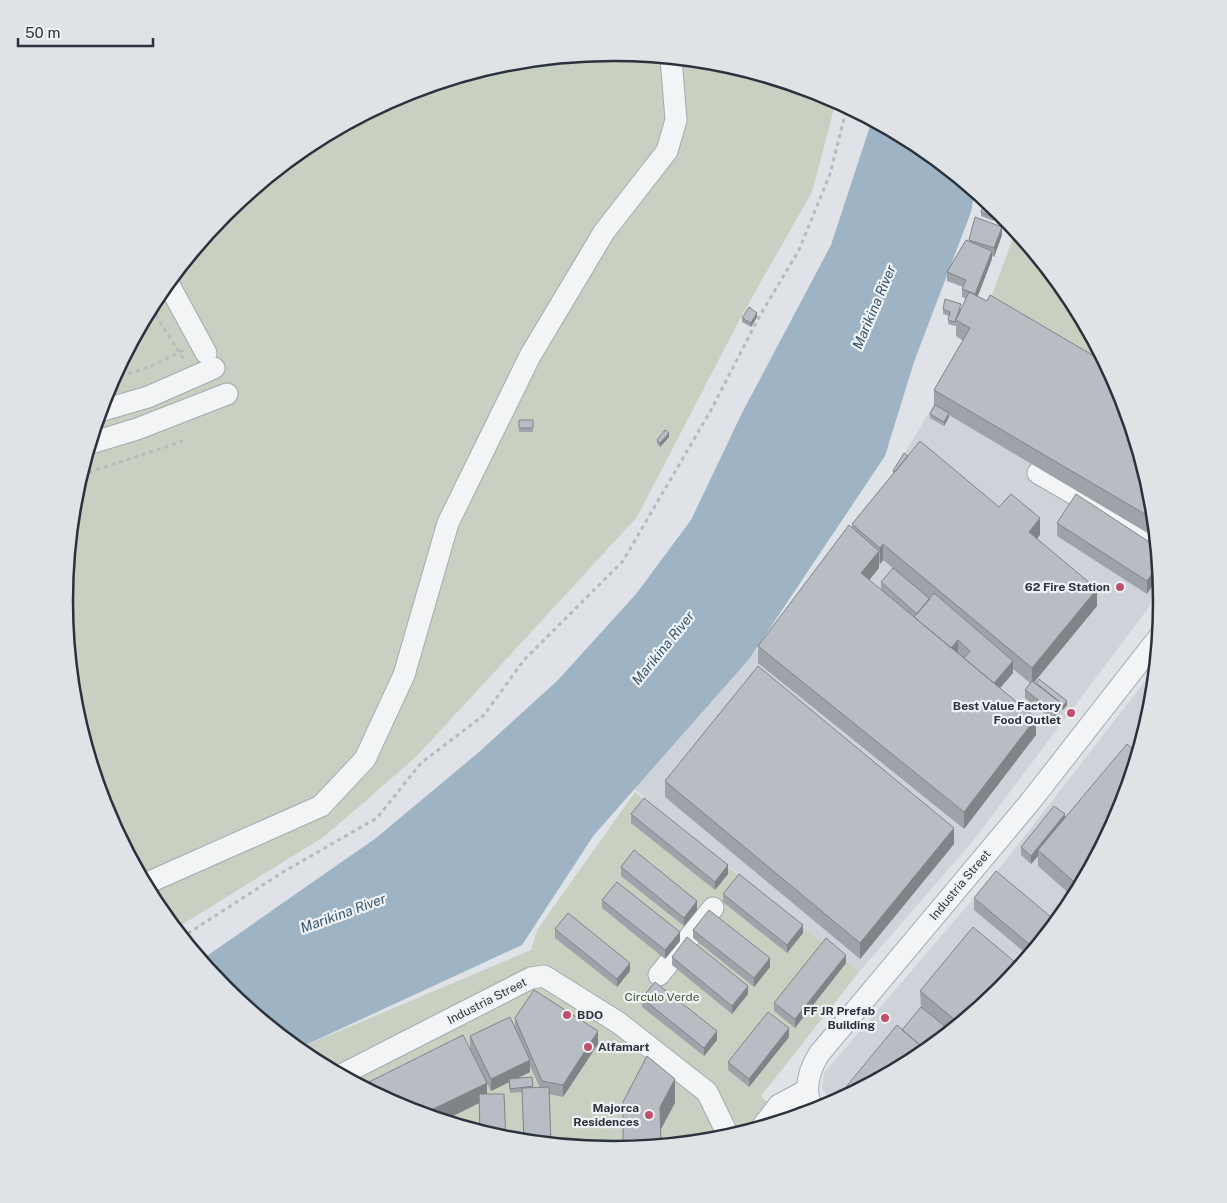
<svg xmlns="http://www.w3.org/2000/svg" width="1227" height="1203" font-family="'Public Sans',sans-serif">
<rect width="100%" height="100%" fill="#dfe3e7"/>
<!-- built -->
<path fill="#ced3d9" d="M989 303 1113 377 1121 392 1152 495 1161 591 973 841 859 972 633 788 750 658 855 537 929 412Z
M1156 667 1152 709 1121 812 1070 907 1001 990 918 1058 833 1104 822 1088 824 1073 1003 864Z"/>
<!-- green -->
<path fill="#c7d0c1" d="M614 53 721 63 824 94 836 101 812 192 741 317 637 517 417 756 325 836 175 929 157 906 106 811 75 708 65 601 75 494 106 391 157 296 226 213 309 145 404 94 507 63Z
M1016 230 1070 297 1113 377 989 303Z
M635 792 859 972 761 1096 787 1120 720 1140 613 1150 506 1140 403 1109 308 1058 297 1049 531 950 537 930Z"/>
<!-- water -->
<path fill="#9eb4c4" d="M872 120 919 145 975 191 971 212 914 362 885 456 750 658 594 835 522 945 297 1049 225 989 201 960 376 838 479 752 558 680 636 594 691 520 742 413 831 245Z"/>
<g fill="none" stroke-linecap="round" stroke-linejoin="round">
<!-- minor casing -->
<g stroke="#a5aab1" stroke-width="23">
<path id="minor" d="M168 283 206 353
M100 411 148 397 214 368
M91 443 137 429 227 394
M1038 473 1157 542
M145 884 321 806 365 759 404 675 448 523 530 356 604 232 667 151 676 120 671 58
M659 975 713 908
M341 1075 531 978 544 976 619 1023 707 1092 729 1137
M814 1112C802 1092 808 1072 819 1054L1030 802 1159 637
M761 1128 779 1105 807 1090"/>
</g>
<!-- path -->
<path stroke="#b6babe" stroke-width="3" stroke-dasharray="4 4" stroke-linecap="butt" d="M151 308 184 360
M113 379 151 366 184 350
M81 475 183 441
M180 935 187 934 283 872 377 818 421 763 484 715 524 660 623 561 711 410 759 317 799 250 830 174 847 107"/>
<!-- minor -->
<use href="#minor" stroke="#f2f4f6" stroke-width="21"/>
</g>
<!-- wall -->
<path fill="#9da3a8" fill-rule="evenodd" d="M979 194 998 210 993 221 981 216V212L985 202 978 200Z
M1002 235 994 257 992 256V259L978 296 1152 495 1156 538 949 415V417L944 426 930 418V414L934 406V390L963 341 956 336V325L955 326 948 324 949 316 943 314V309L961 308 960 311 966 299 962 297V289L963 287 947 281V272L969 242V240Z
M757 317 751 327 742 322V318Z
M519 420H533V432H519Z
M669 437 660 447 657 444V440Z
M908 456 999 507 1040 535 1037 538 1097 606 1034 682 1067 705 1063 710 1061 709V711L1054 721 1025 698V690L1030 683 1013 669V673L1000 688 1036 735 964 829 758 663V646L852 528V524L893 474V471ZM883 560 893 568 881 582V590L869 580 879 568V563L880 564Z
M1057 523 1157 547 1147 594 1057 536Z
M665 781 954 844 860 959 665 797Z
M1121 812 1074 898 1038 866V856L1031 864 1021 855V847L1065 818Z
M631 814 728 874 715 890 631 823Z
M621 867 697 910 684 926 621 876Z
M723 894 803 933 787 953 723 902Z
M974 898 1057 922 1029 956 974 910Z
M602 900 680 941 665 959 602 908Z
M555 929 630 971 617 987 555 938Z
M693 930 770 967 754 987 693 938Z
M672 957 748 994 732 1014 672 965Z
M846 963 795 1028 774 1011V1003Z
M1002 990 918 1058 841 1099V1093L902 1030 921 1007 920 991Z
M642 998 717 1040 704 1056 642 1007Z
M515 1018 598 1044 563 1097 549 1094 551 1144 524 1142 522 1092 510 1093 509 1082 491 1091 487 1084 479 1103 443 1121 403 1109 480 1068 470 1049V1036L515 1028ZM530 1066 540 1088H533L532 1077 518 1078 530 1072Z
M789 1037 749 1087 728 1070V1062Z"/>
<!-- shaded-wall -->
<path fill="#808488" d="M996 209 998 210 993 221V217Z
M1002 227V235L994 257V248Z
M992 251V259L975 303V294Z
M757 313V317L751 327V323Z
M949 413V417L944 426V422Z
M669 433V437L660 447V443Z
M1040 518V535L1029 548V532Z
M883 544V560L880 564V548Z
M879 551V568L861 590V573Z
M1159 563 1160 574 1147 594V581Z
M1097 589V606L1032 685V668Z
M958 640V652L951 661V648Z
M1013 661V673L993 696V684Z
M1067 701V705L1063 710V706Z
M1061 703V711L1054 721V712Z
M1036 718V735L964 829V812Z
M1065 814V823L1038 850V856L1031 864V856Z
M954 828V844L860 959V943Z
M728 865V874L715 890V882Z
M697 901V910L684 926V918Z
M803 925V933L787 953V945Z
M680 932V941L665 959V950Z
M846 955V963L795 1028V1019Z
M770 958V967L754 987V978Z
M630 963V971L617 987V979Z
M748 986V994L732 1014V1006Z
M789 1028V1037L749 1087V1079Z
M598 1031V1044L563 1097V1085Z
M717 1031V1040L704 1056V1048Z
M530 1060V1072L491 1091V1079Z
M675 1079V1103L660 1131V1107Z
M487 1083V1099L443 1121 423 1114Z"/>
<!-- building -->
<path fill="#b7bdc3" stroke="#808488" d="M986 200 996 209 993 217 981 212Z
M975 217 1002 227 994 248 969 240Z
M966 240 992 251 975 294 962 289 966 280 947 272Z
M969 292 987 301 990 295 1106 363 1121 392 1152 495 1155 520 934 390 970 328 956 320Z
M945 299 961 304 955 322 948 320 950 312 943 309Z
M749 307 757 313 751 323 742 318Z
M935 405 949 413 944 422 930 414Z
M519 420H533V428H519Z
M665 430 669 433 660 443 657 440Z
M920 441 999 507 1011 494 1040 518 1029 532 1097 589 1032 668 883 544 880 548 852 524Z
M904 453 908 456 895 472 893 471Z
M1076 494 1157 547 1159 563 1147 581 1057 523Z
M849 525 879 551 861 573 1036 718 964 812 758 646Z
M893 568 930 599 917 614 881 582Z
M934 593 1013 661 994 683 964 658 970 651 958 640 951 648 914 617Z
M758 666 954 828 860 943 665 781Z
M1039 679 1067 701 1063 706 1061 705V703L1036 683Z
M1032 681 1061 703 1054 712 1025 690Z
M1127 744 1138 754 1121 812 1080 887 1038 850Z
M644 798 728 865 715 882 631 814Z
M1054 806 1065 814 1031 856 1021 847Z
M634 850 697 901 684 918 621 867Z
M996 871 1057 922 1035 949 974 898Z
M739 874 803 925 787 945 723 894Z
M617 882 680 932 665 950 602 900Z
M709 910 770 958 754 978 693 930Z
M568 913 630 963 617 979 555 929Z
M973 927 1021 967 1002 990 960 1024 920 991Z
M687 937 748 986 732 1006 672 957Z
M826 938 846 955 795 1019 774 1003Z
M655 982 717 1031 704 1048 642 998Z
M534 990 598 1031 563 1085 542 1081 515 1018Z
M921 1007 951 1031 927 1051 902 1030Z
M768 1012 789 1028 749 1079 728 1062Z
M510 1017 530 1060 491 1079 470 1036Z
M897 1025 927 1051 918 1058 845 1097 841 1093Z
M463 1035 487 1083 423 1114 403 1109 361 1086Z
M647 1056 675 1079 660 1107 661 1146 623 1150V1102Z
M532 1077 533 1086 510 1089 509 1079Z
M549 1087 551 1144 524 1142 522 1088Z
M479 1094H504L506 1140 480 1132Z"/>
<!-- markers -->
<g fill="#c1506c" stroke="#eff2f5" stroke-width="2">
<circle cx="1120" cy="587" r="5"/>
<circle cx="1071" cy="713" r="5"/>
<circle cx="567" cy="1015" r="5"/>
<circle cx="885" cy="1018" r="5"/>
<circle cx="588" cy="1047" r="5"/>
<circle cx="649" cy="1115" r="5"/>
</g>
<g text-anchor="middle" stroke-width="4.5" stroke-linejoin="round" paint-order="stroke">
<!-- poi labels -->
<g font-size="12" font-weight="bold" fill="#2a323d" stroke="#eff2f5" text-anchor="end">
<text x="1110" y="591">62 Fire Station</text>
<text x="1061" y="710">Best Value Factory<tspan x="1061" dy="14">Food Outlet</tspan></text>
<text x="875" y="1015">FF JR Prefab<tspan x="875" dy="14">Building</tspan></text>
<text x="577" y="1019" text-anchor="start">BDO</text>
<text x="598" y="1051" text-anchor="start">Alfamart</text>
<text x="639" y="1112">Majorca<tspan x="639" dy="14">Residences</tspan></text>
</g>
<!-- street labels -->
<g font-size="12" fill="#2a323d" stroke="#eff2f5">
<text transform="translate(960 885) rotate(-50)" y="4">Industria Street</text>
<text transform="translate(487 1001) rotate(-27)" y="4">Industria Street</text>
</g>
<!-- park labels -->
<g font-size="12" fill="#415738" stroke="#eff2f5">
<text x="662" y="1001">Circulo Verde</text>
</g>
<!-- water labels -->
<g font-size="14" font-style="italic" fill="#38546d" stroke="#eff2f5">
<text transform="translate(874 307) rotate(-67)" y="5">Marikina River</text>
<text transform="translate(663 648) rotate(-51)" y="5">Marikina River</text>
<text transform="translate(343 913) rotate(-20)" y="5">Marikina River</text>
</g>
</g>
<!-- crop -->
<path d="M0 0H1227V1203H0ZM73 601a540 540 0 1 1 1080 0a540 540 0 1 1-1080 0Z" fill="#dfe3e6" fill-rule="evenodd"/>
<path fill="none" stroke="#2a323d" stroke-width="2.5" d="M73 601a540 540 0 1 1 1080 0a540 540 0 1 1-1080 0Z"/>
<!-- scale -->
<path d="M18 38v8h135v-8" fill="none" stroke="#2a323d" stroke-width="2.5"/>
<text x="25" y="38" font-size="15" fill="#2a323d" stroke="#eff2f5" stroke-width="4" paint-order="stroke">50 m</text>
</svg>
